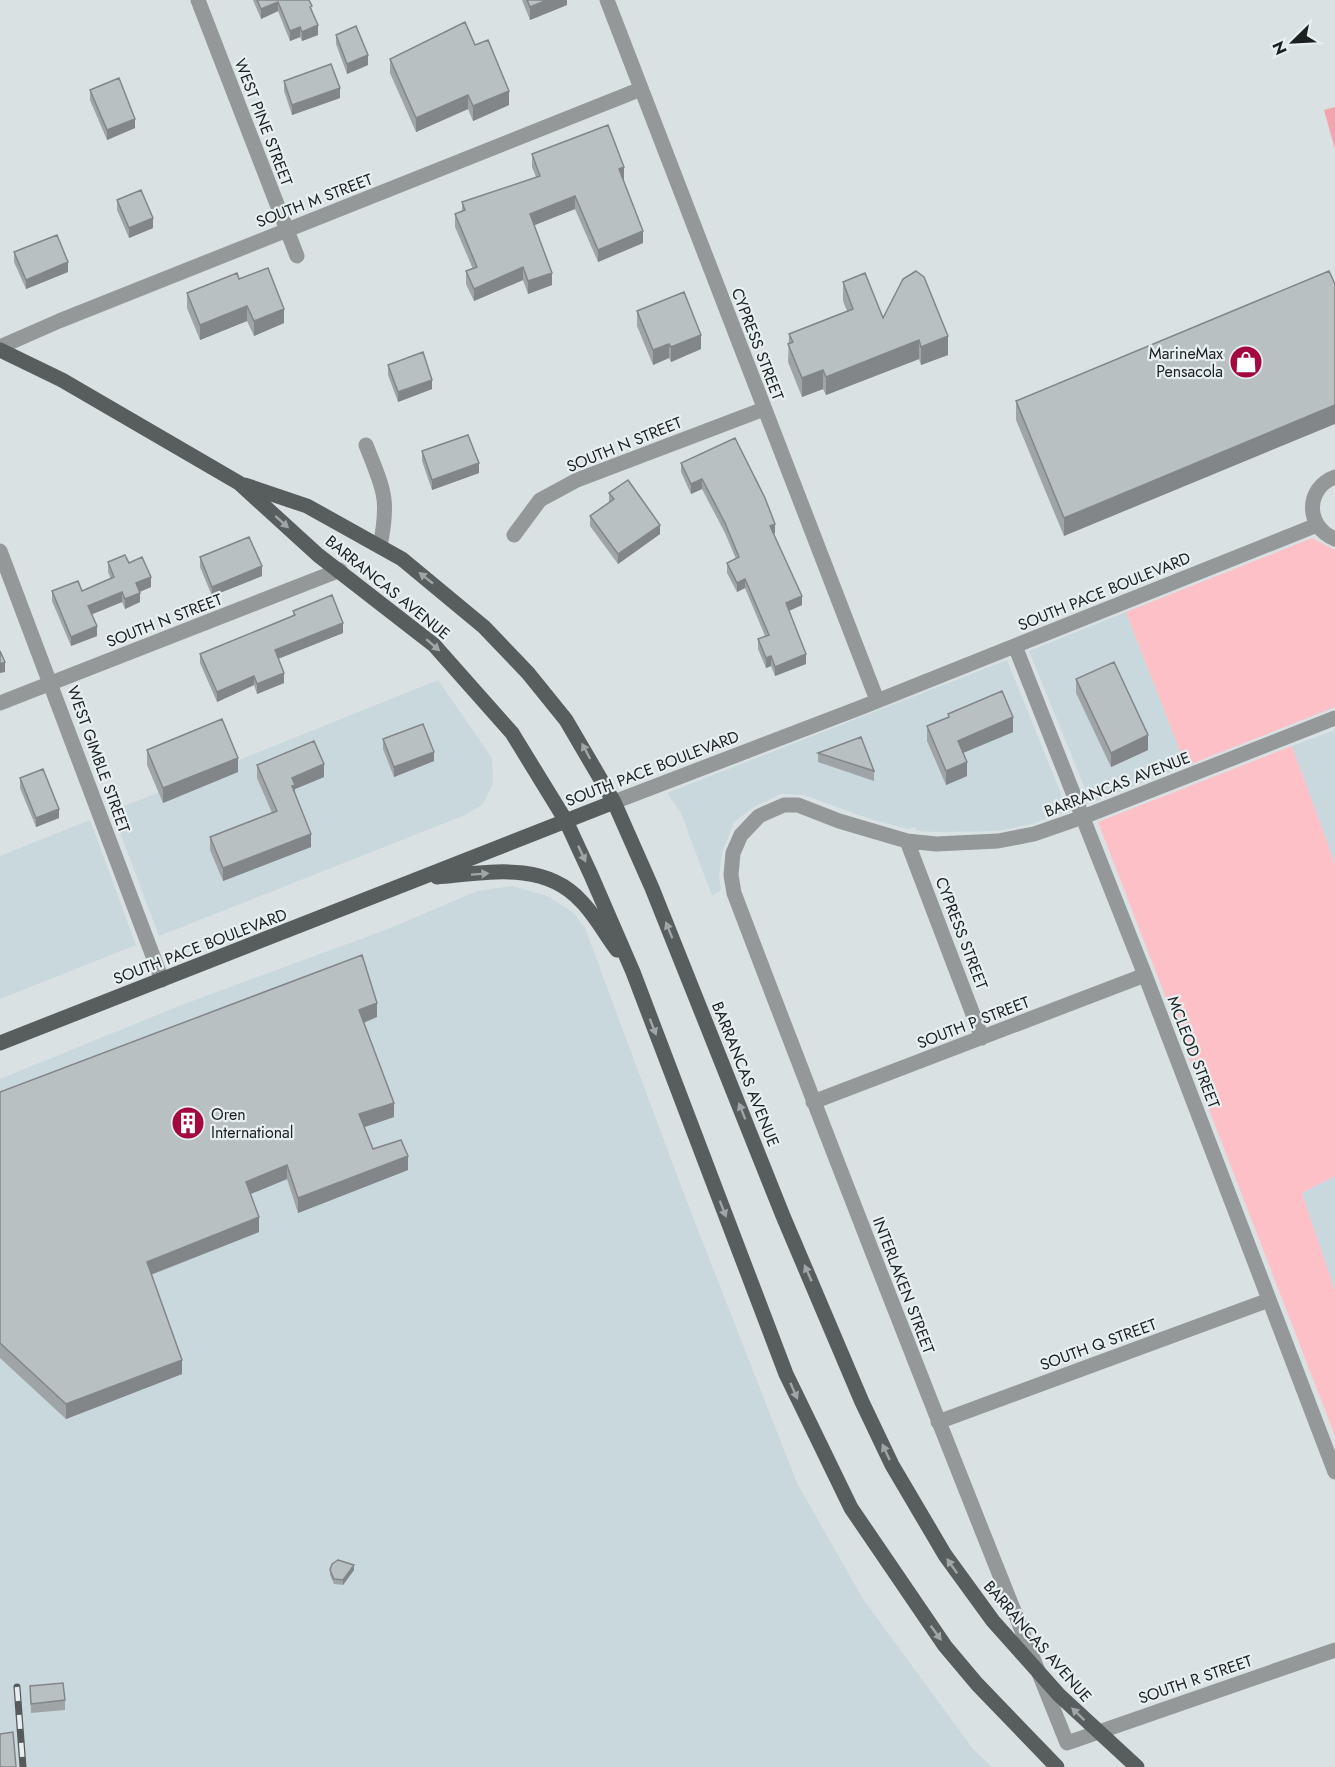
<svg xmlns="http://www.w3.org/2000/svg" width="1335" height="1767" font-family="Jost,sans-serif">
<rect width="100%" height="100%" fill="#dae1e3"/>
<!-- built -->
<path fill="#c8d8dc" d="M1126 612 1186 766 1091 803 1029 651Z
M1007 660 1068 811 1032 824 998 831 938 832 917 831 915 827 908 829 867 818 804 795 781 794 754 807 734 822 722 853 719 875 721 890 712 896 681 813 667 793Z
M438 680 492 758 493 784 482 805 465 815 159 936 112 811Z
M1335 730V864L1292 746Z
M90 820 136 945 0 999V856Z
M512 886 547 896 573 912 585 928 682 1189 797 1483 863 1599 973 1749 992 1767H0V1079L184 1004 388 929 477 891Z
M1335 1176V1291L1302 1193Z"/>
<!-- green -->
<path fill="#fdc0c6" d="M1312 538 1335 550V707L1186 766 1126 612Z
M1292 746 1335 864V1176L1302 1193 1335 1291V1436L1098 822Z"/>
<!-- water -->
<path fill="#f3a4ae" d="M1335 107V149L1324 110Z"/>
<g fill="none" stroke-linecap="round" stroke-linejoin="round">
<!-- minor -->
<path stroke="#959899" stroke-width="15" d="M198 0 297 256
M607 0 877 700
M0 347 59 321 641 89
M366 445C383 489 390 497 380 546
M1335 477C1305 488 1305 527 1335 539
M514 535 540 500 577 480 764 409
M0 551 162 980
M1015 646 1145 975 1335 1472
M0 703 340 570
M1335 718 1083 817 1034 834 998 841 936 844 907 841 839 821 798 805H784L759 816 741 835 733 853 731 875 734 893C842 1177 953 1460 1067 1743L1335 1650
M614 802 862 707 1317 525
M907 841 982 1038
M813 1102 1145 975
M938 1422 1269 1300"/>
<!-- major -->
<path stroke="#585d5e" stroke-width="15" d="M0 350 62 380 239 483 318 555 434 645 512 733 566 821 591 875 633 972 786 1374 851 1508 945 1646 977 1684 1057 1767
M245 485 307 506 402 559 484 627 528 673 566 720 614 802 652 888 783 1216 862 1402 892 1465 945 1555 993 1621 1059 1695 1137 1767
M437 877C485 873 544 860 581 901 595 915 605 934 617 950
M0 1043 614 802"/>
<!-- rail casing -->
<g stroke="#565a5b" stroke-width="7">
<path id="rail" d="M17 1687 23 1767"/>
</g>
<!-- rail -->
<use href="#rail" stroke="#e7eff0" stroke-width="4.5" stroke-dasharray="14" stroke-linecap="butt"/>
</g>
<!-- wall -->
<path fill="#9fa5a7" d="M253 0H309L318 35 302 41 300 37 290 41 278 11 261 19Z
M522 0H567V5L530 20Z
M336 35 368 65 347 74 336 44Z
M475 45 509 105 473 121 468 109 416 132 390 73V59Z
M284 81 340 98 292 115 284 91Z
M90 90 135 128 107 140 90 100Z
M532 154 624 180H623L643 243 598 262 575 209 534 225 552 285 528 294 523 280 474 301 466 284V271L473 269 455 227V214L462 211V202L536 177 532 167Z
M117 200 153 228 129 238 117 210Z
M14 252 68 272 26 289 14 262Z
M1329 271 1064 536 1016 420V401Z
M239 279 284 323 254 336 247 321 200 340 187 308V293Z
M843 282 883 318 948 355 921 365 919 359 826 395 823 389 802 397 788 362 789 334 847 311 843 301Z
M637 311 701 349 671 362 669 358 653 365 637 326Z
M388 365 432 389 398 402 388 375Z
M422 451 479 473 432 490 422 461Z
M681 463 775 533 774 534 802 605 789 611 806 664 775 676 771 666 766 668 758 649V639L765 636 745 588 737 592 727 573V563L736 559 725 533 702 489 691 494 681 472Z
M609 493 660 534 618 564 590 526V516L609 503Z
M200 557 262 576 212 596 200 567Z
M108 562 129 563 151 587 140 592V602L125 609 122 602 92 614 97 636 71 646 52 601V591H82L111 579 108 572Z
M293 611 343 633 278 659 284 683 257 694 254 685 217 702 200 663V654L293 616Z
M1076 679 1148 750 1111 767 1076 693Z
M948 714 1013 732 963 753 967 776 946 785 927 741V726L948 718Z
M383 739 434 761 394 777 383 749Z
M147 750 238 772 163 803 147 765Z
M818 753 874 771V781L818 762Z
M257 765 324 777 295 789V794L311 847 223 881 210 850V837L272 813 257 778Z
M20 778 59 818 36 827 20 788Z
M377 1017 364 1023 394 1117 364 1127 373 1149 408 1170 298 1213 287 1179 250 1194 259 1232 151 1275 182 1374 66 1419 0 1358V1092Z
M330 1570H354L343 1585 334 1584 330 1575Z
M30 1686 65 1700V1710L31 1713Z"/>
<!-- shaded-wall -->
<path fill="#828688" d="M547 0H567V5L530 20V7Z
M278 2V11L261 19V9Z
M318 25V35L302 41V32Z
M300 27V37L290 41V31Z
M368 55V65L347 74V64Z
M340 88V98L292 115V105Z
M509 91V105L473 121V106Z
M468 95V109L416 132V118Z
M135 119V128L107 140V130Z
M624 167V180L619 182V169Z
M575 196V209L530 227V214Z
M153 218V228L129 238V228Z
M643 231V243L598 262V250Z
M68 262V272L26 289V280Z
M523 267V280L474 301V289Z
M552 273V285L528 294V281Z
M247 306V321L200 340V325Z
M284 309V323L254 336V321Z
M701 335V349L671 362V347Z
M948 336V355L921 365V347Z
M919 340V359L826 395V377Z
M669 344V358L653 365V350Z
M823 370V389L802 397V378Z
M432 380V389L398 402V392Z
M1335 405V424L1064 536V518Z
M479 463V473L432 490V480Z
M702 479V489L691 494V484Z
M775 524V533L770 535V526Z
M660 525V534L618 564V554Z
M262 566V576L212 596V587Z
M151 577V587L136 593V583Z
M745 579V588L737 592V583Z
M122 592V602L88 616V606Z
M140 593V602L125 609V599Z
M802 596V605L786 612V603Z
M343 623V633L275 660V650Z
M97 626V636L71 646V637Z
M806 654V664L775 676V667Z
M771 656V666L766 668V658Z
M5 662V672L0 673V664Z
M284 673V683L257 694V684Z
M254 676V685L217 702V692Z
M1013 717V732L958 755V741Z
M1148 735V750L1111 767V753Z
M434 752V761L394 777V767Z
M238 758V772L163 803V788Z
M967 762V776L946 785V771Z
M324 764V777L295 789V798L292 799V778Z
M59 809V818L36 827V818Z
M311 834V847L223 881V868Z
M377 1003V1017L359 1024V1010Z
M394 1103V1117L359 1129V1114Z
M408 1156V1170L298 1213V1198Z
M287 1165V1179L246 1196V1182Z
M259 1217V1232L147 1276V1262Z
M182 1360V1374L66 1419V1404Z
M354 1565V1570L343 1585V1580Z"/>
<!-- building -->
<path fill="#b9c0c2" stroke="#828688" stroke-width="1.5" d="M257 0H309L312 6 310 7 318 25 302 32 300 27 290 31 278 2 261 9Z
M527 0H547L530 7Z
M465 22 475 45 488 40 509 91 473 106 468 95 416 118 390 59Z
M356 26 368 55 347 64 336 35Z
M331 64 340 88 292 105 284 81Z
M119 78 135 119 107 130 90 90Z
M608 125 624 167 619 169 643 231 598 250 575 196 530 214 552 273 528 281 523 267 474 289 466 271 477 267 455 214 465 210 462 202 540 176 532 154Z
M141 190 153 218 129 228 117 200Z
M57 235 68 262 26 280 14 252Z
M268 268 284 309 254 321 247 306 200 325 187 293 237 273 239 279Z
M916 271 924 277 948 336 921 347 919 340 826 377 823 370 802 378 788 344 793 342 789 334 853 309 843 282 865 273 883 318 903 279Z
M1329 271 1335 284V405L1064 518 1016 401Z
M684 292 701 335 671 347 669 344 653 350 637 311Z
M423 352 432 380 398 392 388 365Z
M468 435 479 463 432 480 422 451Z
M735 438 765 498 775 524 770 526 802 596 786 603 806 654 775 667 771 656 766 658 758 639 769 635 745 579 737 583 727 563 739 557 725 523 702 479 691 484 681 463Z
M628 480 660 525 618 554 590 516 614 499 609 493Z
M249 537 262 566 212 587 200 557Z
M125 555 129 563 142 557 151 577 136 583 140 593 125 599 122 592 88 606 97 626 71 637 52 591 78 581 82 591 114 577 108 562Z
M332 595 343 623 275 650 284 673 257 684 254 676 217 692 200 654 295 615 293 611Z
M0 651 5 662 0 664Z
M1114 662 1148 735 1111 753 1076 679Z
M1002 691 1013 717 958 741 967 762 946 771 927 726 949 717 948 714Z
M222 719 238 758 163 788 147 750Z
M423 724 434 752 394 767 383 739Z
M861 737 874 771 818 753Z
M314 741 324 764 292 778 295 785 292 786 311 834 223 868 210 837 277 811 257 765Z
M43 769 59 809 36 818 20 778Z
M362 955 377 1003 359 1010 394 1103 359 1114 373 1149 401 1140 408 1156 298 1198 287 1165 246 1182 259 1217 147 1262 182 1360 66 1404 0 1343V1092Z
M338 1560 354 1565 343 1580 334 1579 330 1570 332 1564Z
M63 1683 65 1700 31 1704 30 1686Z
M13 1732 16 1767H0V1734Z"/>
<!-- one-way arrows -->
<defs><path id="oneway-solid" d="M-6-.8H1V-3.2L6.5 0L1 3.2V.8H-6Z" transform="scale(1.5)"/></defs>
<g fill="#a0a6a7">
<use href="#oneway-solid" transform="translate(282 522) rotate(42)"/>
<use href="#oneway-solid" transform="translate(426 578) rotate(-142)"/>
<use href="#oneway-solid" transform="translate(433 645) rotate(41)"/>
<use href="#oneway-solid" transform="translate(586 751) rotate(-118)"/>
<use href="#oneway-solid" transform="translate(582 854) rotate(65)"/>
<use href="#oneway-solid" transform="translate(480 874) rotate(-4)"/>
<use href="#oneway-solid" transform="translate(669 930) rotate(-112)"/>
<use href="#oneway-solid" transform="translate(653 1027) rotate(69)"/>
<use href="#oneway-solid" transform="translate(742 1111) rotate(-112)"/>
<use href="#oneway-solid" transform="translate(723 1209) rotate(69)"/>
<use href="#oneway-solid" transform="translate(808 1273) rotate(-114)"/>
<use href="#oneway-solid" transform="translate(794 1391) rotate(66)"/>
<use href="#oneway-solid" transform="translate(886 1452) rotate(-115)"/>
<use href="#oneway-solid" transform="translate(952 1566) rotate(-125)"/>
<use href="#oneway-solid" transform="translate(936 1633) rotate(54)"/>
<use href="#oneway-solid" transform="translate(1078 1714) rotate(-136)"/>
</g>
<!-- icons -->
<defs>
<g id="shop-disc" transform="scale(1.725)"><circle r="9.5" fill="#a3083e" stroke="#e7eff0"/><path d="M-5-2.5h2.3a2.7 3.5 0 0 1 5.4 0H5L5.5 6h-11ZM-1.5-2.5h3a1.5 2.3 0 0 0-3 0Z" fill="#fff"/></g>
<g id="building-disc" transform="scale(1.725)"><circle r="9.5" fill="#a3083e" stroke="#e7eff0"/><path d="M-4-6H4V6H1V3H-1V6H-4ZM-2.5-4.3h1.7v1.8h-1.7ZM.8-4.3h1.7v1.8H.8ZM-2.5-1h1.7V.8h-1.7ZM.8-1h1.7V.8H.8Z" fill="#fff"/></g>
</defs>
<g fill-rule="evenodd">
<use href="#shop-disc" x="1246" y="362"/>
<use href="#building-disc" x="188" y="1123"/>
</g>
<g text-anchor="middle" stroke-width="4.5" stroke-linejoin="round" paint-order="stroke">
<!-- street labels -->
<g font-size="16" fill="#1d2020" stroke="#e7eff0">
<text transform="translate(264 122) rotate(69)" y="6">WEST PINE STREET</text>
<text transform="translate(314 200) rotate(-21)" y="6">SOUTH M STREET</text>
<text transform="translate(758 344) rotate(69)" y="6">CYPRESS STREET</text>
<text transform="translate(624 444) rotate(-22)" y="6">SOUTH N STREET</text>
<text transform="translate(388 587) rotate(39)" y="6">BARRANCAS AVENUE</text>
<text transform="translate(1104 591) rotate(-22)" y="6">SOUTH PACE BOULEVARD</text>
<text transform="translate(164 620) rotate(-21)" y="6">SOUTH N STREET</text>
<text transform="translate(99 759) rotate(70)" y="6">WEST GIMBLE STREET</text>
<text transform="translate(652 768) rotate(-21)" y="6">SOUTH PACE BOULEVARD</text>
<text transform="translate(1117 784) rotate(-21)" y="6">BARRANCAS AVENUE</text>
<text transform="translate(962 933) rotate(69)" y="6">CYPRESS STREET</text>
<text transform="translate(200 946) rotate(-21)" y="6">SOUTH PACE BOULEVARD</text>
<text transform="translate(973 1022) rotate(-21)" y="6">SOUTH P STREET</text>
<text transform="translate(1194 1052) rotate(69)" y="6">MCLEOD STREET</text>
<text transform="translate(746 1074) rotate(68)" y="6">BARRANCAS AVENUE</text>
<text transform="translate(904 1285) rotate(69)" y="6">INTERLAKEN STREET</text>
<text transform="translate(1098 1344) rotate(-20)" y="6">SOUTH Q STREET</text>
<text transform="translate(1038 1641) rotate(49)" y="6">BARRANCAS AVENUE</text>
<text transform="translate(1195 1679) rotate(-19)" y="6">SOUTH R STREET</text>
</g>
<!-- poi labels -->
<g font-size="16" fill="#1d2020" stroke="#e7eff0" text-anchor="end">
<text x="1223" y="359">MarineMax<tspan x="1223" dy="18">Pensacola</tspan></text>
<text x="211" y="1120" text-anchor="start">Oren<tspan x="211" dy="18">International</tspan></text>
</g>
</g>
<!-- north arrow -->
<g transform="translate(1293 42) rotate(246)" stroke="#e7eff0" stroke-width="4.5" paint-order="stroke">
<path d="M0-4.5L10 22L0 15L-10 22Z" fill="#1d2020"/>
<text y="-9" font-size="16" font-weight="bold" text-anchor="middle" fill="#1d2020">N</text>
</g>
</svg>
